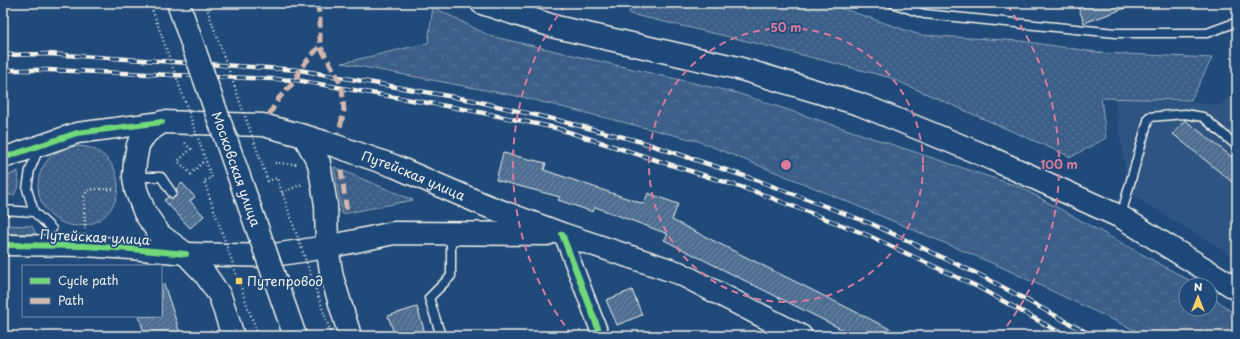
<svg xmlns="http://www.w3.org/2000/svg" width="1240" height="339" font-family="'Playpen Sans',sans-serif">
<defs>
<pattern id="grass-dots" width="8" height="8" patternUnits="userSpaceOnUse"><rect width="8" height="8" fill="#3a5f88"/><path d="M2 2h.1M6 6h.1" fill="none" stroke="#577699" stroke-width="1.8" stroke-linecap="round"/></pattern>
<pattern id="forest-crowns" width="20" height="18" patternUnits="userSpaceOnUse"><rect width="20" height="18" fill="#3a5f88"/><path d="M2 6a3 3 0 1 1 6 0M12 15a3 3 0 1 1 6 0" fill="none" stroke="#577699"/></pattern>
<pattern id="building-hatch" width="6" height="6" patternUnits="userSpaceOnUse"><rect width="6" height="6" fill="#4d6e92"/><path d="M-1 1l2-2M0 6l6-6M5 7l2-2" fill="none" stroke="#708aa6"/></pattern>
</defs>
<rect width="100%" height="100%" fill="#1f4a7a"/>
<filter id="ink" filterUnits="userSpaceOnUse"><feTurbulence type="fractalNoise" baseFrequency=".025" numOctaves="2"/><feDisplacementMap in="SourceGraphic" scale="8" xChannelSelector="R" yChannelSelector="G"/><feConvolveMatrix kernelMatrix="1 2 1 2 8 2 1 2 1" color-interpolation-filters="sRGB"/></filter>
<g filter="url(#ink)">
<!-- built -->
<path fill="#2d5581" d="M1237 90V259L1128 192 1115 96 1219 105Z"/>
<!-- grass -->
<path fill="url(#grass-dots)" stroke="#97a8b8" d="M628 3H826L920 35 1021 41 1102 53 1212 58 1191 100 1101 98 1106 138 1071 157 888 77 751 42 630 14Z
M38 186a40 40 0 1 1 80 0a40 40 0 1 1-80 0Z
M334 167 341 170 413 200 342 214Z
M18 171 19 185 14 195H3V178Z
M3 225 32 226 36 234 3 233Z"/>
<!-- forest -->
<path fill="url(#forest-crowns)" stroke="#97a8b8" d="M433 7 490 36 737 93 1020 187 1196 284 1198 285H1186V309H1210V295L1237 316V336H1147L999 266 810 186 698 141 522 97 342 63 428 43Z"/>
<!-- building -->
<path fill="url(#building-hatch)" stroke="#f4f1e8" d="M1077 3H1134V5L1084 23Z
M1185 120 1237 161V186L1173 134Z
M503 153 546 163 544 170 644 204 648 193 678 204 672 220 904 336H855L664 240 668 234 595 207 593 212 558 200 560 197 496 180Z
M182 183 195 197 190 201 204 216 190 228 164 200 168 197 172 198 175 197 177 193 176 189Z
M164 284 181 336H145L139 316H161V285Z
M632 290 642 315 617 325 606 300Z
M417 307 426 336H395L388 316Z"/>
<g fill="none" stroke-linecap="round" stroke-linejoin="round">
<!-- service casing -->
<g stroke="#f4f1e8" stroke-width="11">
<path id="service" d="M892 3 924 14 1116 33H1207L1237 22
M39 148 30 170 27 189 34 212 52 229
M135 177H161L172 193
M3 210 34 212
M1121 215 1149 117 1185 114 1203 117 1237 146
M441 336 429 298 451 276V234"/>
</g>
<!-- minor casing -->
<g stroke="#f4f1e8" stroke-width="19">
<path id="minor" d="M562 234 601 336"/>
</g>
<!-- tertiary casing -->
<g stroke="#f4f1e8" stroke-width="23">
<path id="tertiary" d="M3 158 77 133 162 122
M3 245 85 246 131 249 186 254"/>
</g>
<!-- secondary casing -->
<g stroke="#f4f1e8" stroke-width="25">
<g id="secondary">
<path d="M482 3 556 27 738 68 859 104 986 156 1121 217 1237 289"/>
<path d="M304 136 319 163 326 205 327 247 332 277 350 336"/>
<path d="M186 254 267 256 327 247 394 233 547 234"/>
<path id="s1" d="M233 336 220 296 205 274 186 254 160 235 145 213 136 190 134 177 135 162 138 145 147 132 162 122 263 125 304 136 336 146 394 166 487 206 562 234 679 273 801 336"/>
</g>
</g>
<!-- path -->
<path stroke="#f4f1e8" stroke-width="2.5" stroke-dasharray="1 3" stroke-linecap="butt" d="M185 143 191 149 178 161 191 174 202 163 206 162
M275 163 295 164 296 166
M282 193 302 184
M85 229 84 197 87 191 94 189H115
M820 332 829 336"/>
<!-- service -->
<use href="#service" stroke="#1f4a7a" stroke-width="8"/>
<!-- minor -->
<use href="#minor" stroke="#1f4a7a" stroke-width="16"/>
<!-- tertiary -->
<use href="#tertiary" stroke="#1f4a7a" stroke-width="20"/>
<!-- secondary -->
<use href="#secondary" stroke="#1f4a7a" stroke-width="22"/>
<!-- rail casing -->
<g stroke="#f4f1e8" stroke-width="4.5">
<path id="rail" d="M3 55 48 54 299 70 471 100 557 120 642 142 759 181 872 224 984 277 1093 336
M3 70H48L296 80 469 110 556 128 756 192 865 234 978 287 1066 336"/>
</g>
<!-- rail -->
<use href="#rail" stroke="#1f4a7a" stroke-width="3" stroke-dasharray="9" stroke-linecap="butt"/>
<!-- primary-bridge casing -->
<g stroke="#f4f1e8" stroke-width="25" stroke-linecap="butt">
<g id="primary-bridge">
<path id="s2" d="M178 3 295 336"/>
</g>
</g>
<!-- path-bridge -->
<path stroke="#f4f1e8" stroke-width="2.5" stroke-dasharray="1 3" stroke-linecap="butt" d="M150 3 212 178 204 181 258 336
M205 3 268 181 277 178 332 336"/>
<!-- primary-bridge -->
<use href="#primary-bridge" stroke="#1f4a7a" stroke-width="22"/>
<!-- quiet -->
<path stroke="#d1b7ad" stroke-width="5" stroke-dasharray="10 5" stroke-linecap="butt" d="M317 3 320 17V46L337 76 342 88 344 111 339 132
M269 115 279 98 296 80 299 70 320 46
M341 170 347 213"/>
<!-- cycleway casing -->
<g stroke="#1f4a7a" stroke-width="8">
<path id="cycleway" d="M3 158 77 133 162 122
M562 234 601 336
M3 245 85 246 131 249 186 254"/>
</g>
<!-- cycleway -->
<use href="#cycleway" stroke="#71d979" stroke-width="6"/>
</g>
</g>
<!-- distance rings -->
<g fill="none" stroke="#d87a9a" stroke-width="2" stroke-dasharray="7 5">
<circle cx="786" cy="165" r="137"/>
<path d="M572 335A273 273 0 0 1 565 5M1007 5A273 273 0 0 1 1000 335"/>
</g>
<!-- markers -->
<rect fill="#ffd166" stroke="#1f4a7a" stroke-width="1.5" x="235" y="277" width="8" height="8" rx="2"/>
<g text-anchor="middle" stroke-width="3.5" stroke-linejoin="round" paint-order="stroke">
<!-- street labels -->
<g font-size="13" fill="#f4f1e8" stroke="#1f4a7a">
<text dy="5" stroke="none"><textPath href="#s2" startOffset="176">Московская улица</textPath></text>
<text dy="5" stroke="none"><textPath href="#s1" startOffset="519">Путейская улица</textPath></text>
<text transform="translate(95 237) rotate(3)" y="5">Путейская улица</text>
</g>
<!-- poi labels -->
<g font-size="13" fill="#f4f1e8" stroke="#1f4a7a" text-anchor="start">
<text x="247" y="286">Путепровод</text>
</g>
</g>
<circle cx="786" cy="165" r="6" fill="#d87a9a" stroke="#1f4a7a" stroke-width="2"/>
<g font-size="12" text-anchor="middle" font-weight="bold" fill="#d87a9a" stroke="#1f4a7a" stroke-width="3.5" stroke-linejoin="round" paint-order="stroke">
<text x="786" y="32">50 m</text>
<text x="1059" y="169">100 m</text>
</g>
<!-- margin -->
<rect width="1240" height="339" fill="none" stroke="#1f4a7a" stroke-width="16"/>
<rect x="8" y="8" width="1224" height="323" fill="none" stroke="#f4f1e8" stroke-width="1.5" filter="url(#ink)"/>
<!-- legend -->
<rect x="22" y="265" width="140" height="52" fill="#1f4a7a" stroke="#748da6"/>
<rect x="30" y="278" width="20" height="6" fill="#71d979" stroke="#748da6"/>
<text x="58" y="285" font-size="12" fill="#f4f1e8">Cycle path</text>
<rect x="30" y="298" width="20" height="6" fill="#d1b7ad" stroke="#748da6"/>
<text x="58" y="305" font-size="12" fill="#f4f1e8">Path</text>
<!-- north arrow -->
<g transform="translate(1198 297)"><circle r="19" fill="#1f4a7a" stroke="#748da6"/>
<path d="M0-3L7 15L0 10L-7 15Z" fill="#ffd166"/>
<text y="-6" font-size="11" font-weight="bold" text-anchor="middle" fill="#f4f1e8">N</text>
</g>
</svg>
